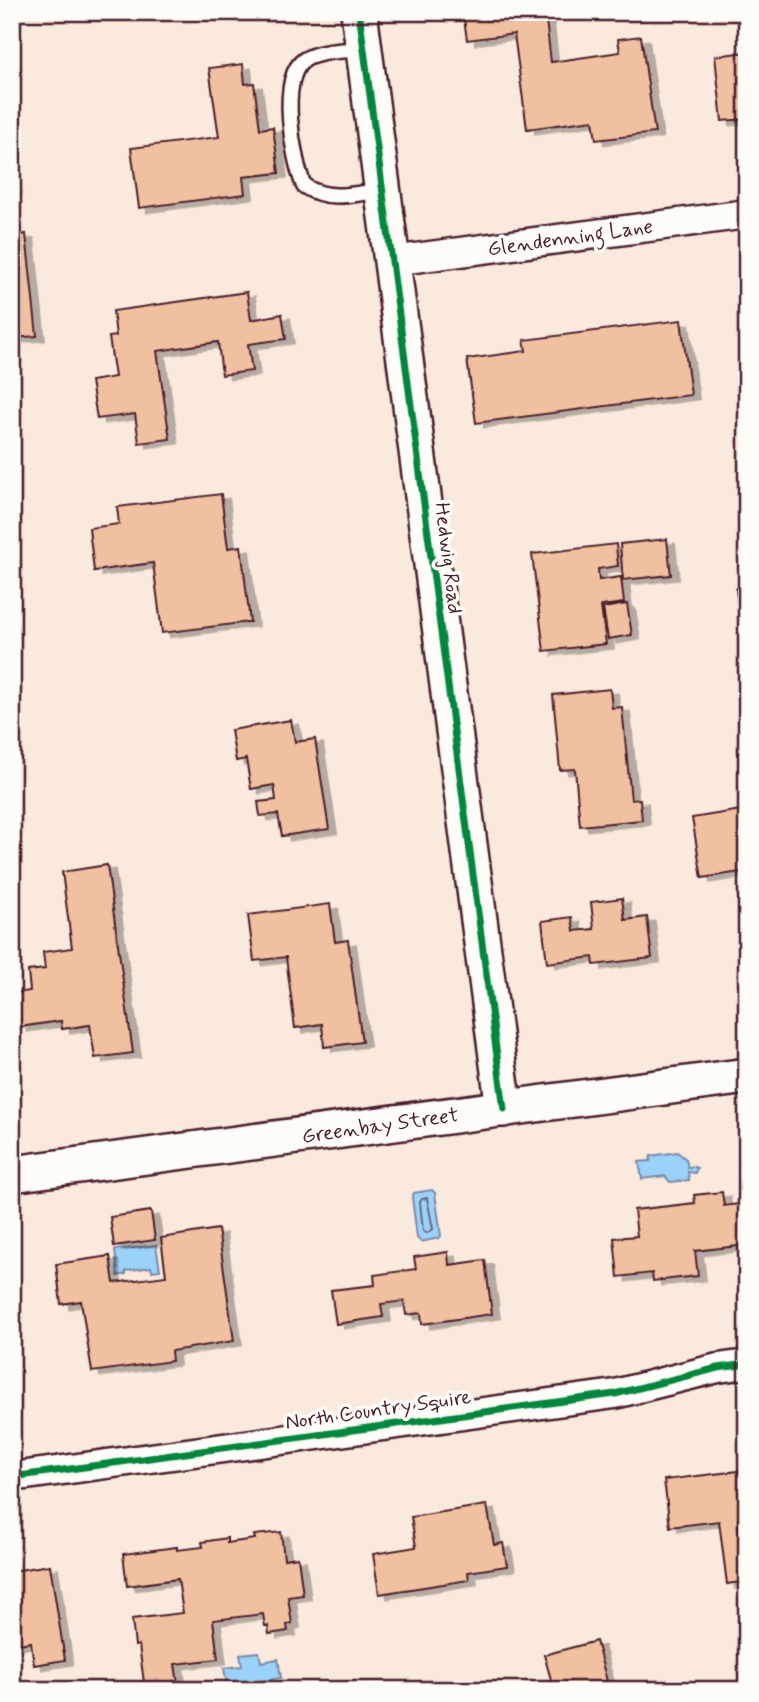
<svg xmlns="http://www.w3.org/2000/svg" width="759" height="1702" font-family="Mynerve,sans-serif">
<defs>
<filter id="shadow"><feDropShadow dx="8" dy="4.5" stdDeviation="0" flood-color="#0004"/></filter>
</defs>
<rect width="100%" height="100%" fill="#f9eadd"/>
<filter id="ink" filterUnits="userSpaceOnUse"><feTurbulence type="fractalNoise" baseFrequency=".0143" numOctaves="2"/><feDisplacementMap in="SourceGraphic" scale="14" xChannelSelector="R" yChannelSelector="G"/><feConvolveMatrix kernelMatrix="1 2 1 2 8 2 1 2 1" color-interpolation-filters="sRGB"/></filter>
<g filter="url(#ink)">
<!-- water -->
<path fill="#9bd2fa" stroke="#7b8aa7" stroke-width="2" d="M677 1152 686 1159 688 1168 692 1166 697 1168 695 1173 688 1172 689 1180 670 1182 665 1176 642 1179 639 1162 650 1161 651 1156Z
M432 1190 435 1193 441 1236 439 1238 421 1242 417 1238 412 1197 414 1193Z
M156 1245 160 1270 152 1271 151 1267 126 1271V1274L118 1276 115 1250Z
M259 1652 261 1662 278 1659 281 1678 227 1686 224 1668 242 1666 240 1654Z"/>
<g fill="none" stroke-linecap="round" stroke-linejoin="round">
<!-- shore -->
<path stroke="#6a677e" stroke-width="2" d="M427 1198 433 1229 427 1233 423 1231 420 1202 422 1199Z"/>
</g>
<!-- building -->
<path fill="#f1c0a1" stroke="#4a1f2b" stroke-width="2" filter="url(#shadow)" d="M463 12H545L551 62 620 52 618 39 641 36 655 133 596 140 593 120 527 129 514 34 467 40Z
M747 52V119L722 121 715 56Z
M243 64 245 84 254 83 260 129 273 127 279 173 243 177 245 194 139 208 131 148 219 137 209 68Z
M26 234 37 336 12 338V236Z
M247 292 251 320 282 314 286 339 248 344 252 371 222 375 218 342 157 351 170 439 139 443 135 414 97 419 91 381 115 377 109 337 116 336 113 311Z
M681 320 691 395 476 423 467 359 526 351 524 340Z
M221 494 228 548 241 546 250 622 162 633 153 563 94 571 89 528 119 524 117 507Z
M667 539 671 575 623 580 620 544Z
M616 544 618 566 598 569 599 580 621 577 624 603 601 606 606 644 544 651 532 554Z
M747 588V618L740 619 736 589Z
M627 604 632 635 608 639 603 608Z
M610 689 612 708 622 707 631 800 640 799 642 820 580 826 575 769 560 770 553 695Z
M291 720 295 742 315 739 329 829 282 836 278 814 260 816 258 802 276 800 274 785 251 789 246 759 236 761 231 730Z
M747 809V871L702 878 692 818Z
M107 865 133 1053 95 1058 90 1025 62 1029 61 1021 19 1027 15 993 30 991 28 971 45 969 43 952 72 948 62 872Z
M622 898 625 920 647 917 652 958 594 965 593 957 547 963 542 921 572 917 574 931 594 929 591 902Z
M330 904 335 942 348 940 362 1042 324 1047 322 1024 295 1028 286 957 254 961 248 915Z
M722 1192 724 1206 747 1203V1245L695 1251 698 1276 653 1281 652 1273 618 1277 614 1238 637 1236 634 1210 695 1203 694 1195Z
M151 1211 155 1240 114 1246 110 1217Z
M218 1229 234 1341 171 1351 172 1361 92 1372 81 1301 61 1304 56 1264 110 1256 114 1283 166 1276 161 1238Z
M448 1252 449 1265 485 1260 492 1314 422 1324 421 1313 406 1315 404 1301 381 1304 383 1317 336 1324 331 1290 375 1285 374 1275 416 1269 414 1257Z
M747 1470V1519L738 1520 741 1545 747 1544V1581L727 1584 719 1521 670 1527 664 1480Z
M487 1505 494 1545 503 1543 507 1566 468 1572 469 1580 379 1594 373 1554 416 1547 411 1517Z
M281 1532 284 1559 298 1557 303 1595 288 1597 292 1623 287 1625 288 1631 269 1634 268 1626H265L263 1614 213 1620 218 1659 175 1664 179 1690H145L139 1645 135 1646 132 1619 183 1613 178 1579 127 1586 123 1554 177 1547V1550L203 1547 202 1542 227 1538V1543L255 1539 254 1535Z
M50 1565 65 1660 34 1665 31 1642 12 1645V1571Z
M596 1641 607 1681 594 1685 596 1690H554L544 1655Z"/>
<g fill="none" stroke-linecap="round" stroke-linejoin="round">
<!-- service casing -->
<g stroke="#4a1f2b" stroke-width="19">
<path id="service" d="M364 49C346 51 319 50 304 60 278 78 293 160 304 186 329 202 354 194 382 190"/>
</g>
<!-- minor casing -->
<g stroke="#4a1f2b" stroke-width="33">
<path id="minor" d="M392 261 747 214
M12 1477 615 1394 718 1368 747 1364"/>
</g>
<!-- tertiary casing -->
<g stroke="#4a1f2b" stroke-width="40">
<path id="tertiary" d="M359 12 504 1109
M12 1174 747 1076"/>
</g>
<!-- service -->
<use href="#service" stroke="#fdfcf7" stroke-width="14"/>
<!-- minor -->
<use href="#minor" stroke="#fdfcf7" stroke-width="28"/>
<!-- tertiary -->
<use href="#tertiary" stroke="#fdfcf7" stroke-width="35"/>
<!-- cycleway casing -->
<g stroke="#fdfcf7" stroke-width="11">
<path id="cycleway" d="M359 12 504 1109
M12 1477 615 1394 718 1368 747 1364"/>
</g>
<!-- cycleway -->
<use href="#cycleway" stroke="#00873e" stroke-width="7"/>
</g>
</g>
<g text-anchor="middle" stroke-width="7" stroke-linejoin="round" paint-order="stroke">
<!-- street labels -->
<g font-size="21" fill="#4a1f2b" stroke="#fdfcf7">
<text transform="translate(570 237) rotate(-8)" y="7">Glendenning Lane</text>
<text transform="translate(449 558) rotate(83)" y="7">Hedwig Road</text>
<text transform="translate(380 1125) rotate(-8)" y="7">Greenbay Street</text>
<text transform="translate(378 1409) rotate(-8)" y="7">North Country Squire</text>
</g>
</g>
<!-- margin -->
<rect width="759" height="1702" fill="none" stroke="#fdfcf7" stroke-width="42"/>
<rect x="21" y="21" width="717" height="1660" fill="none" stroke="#4a1f2b" stroke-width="2.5" filter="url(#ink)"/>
</svg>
